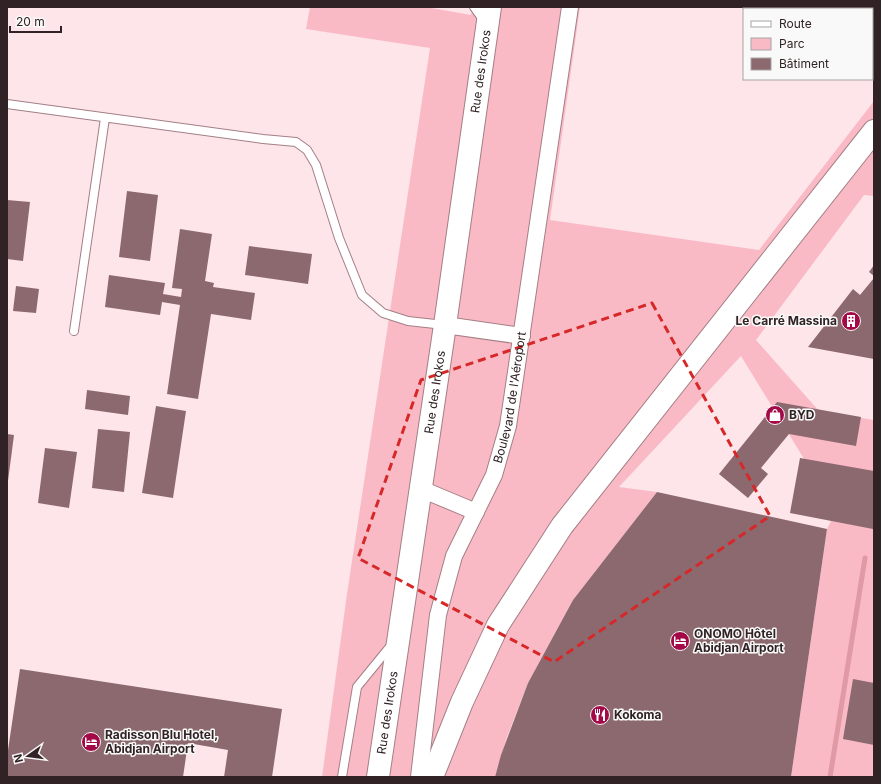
<svg xmlns="http://www.w3.org/2000/svg" width="881" height="784" font-family="Inter,sans-serif">
<rect width="100%" height="100%" fill="#fde5e9"/>
<!-- green -->
<path fill="#fabac5" d="M310 7H426L471 15 473 7H580L550 220 759 250 874 101V196L864 195 756 340 819 411 874 420V777H791L827 529 836 511 741 356 619 487 657 492 573 600 528 683 507 737 495 777H322L347 594 430 48 306 29Z"/>
<g fill="none" stroke-linecap="round" stroke-linejoin="round">
<!-- stream -->
<path stroke="#df9aa6" stroke-width="5" d="M830 777 865 558"/>
</g>
<!-- building -->
<path fill="#8c696f" d="M127 191 158 195 150 261 119 257Z
M7 200 30 202 23 261 7 259Z
M180 229 212 234 205 281 214 283 213 287 255 293 251 320 211 314 198 399 167 394 180 305 162 302 160 315 105 307 109 275 165 283 163 294 181 297 182 289 172 288Z
M249 246 312 254 308 284 245 275Z
M874 265V276L869 272Z
M874 278V359L808 347 853 289 860 295Z
M16 286 39 289 36 313 13 311Z
M87 390 130 396 128 415 85 409Z
M777 402 861 417 856 446 789 434 761 468 768 474 748 498 719 474Z
M156 406 186 411 173 498 142 493Z
M98 429 130 432 124 492 92 488Z
M7 434 14 435 8 481H7Z
M45 448 77 452 69 508 38 503Z
M800 458 874 471 873 529 790 513Z
M657 492 827 529 791 777H495L501 755 528 683 573 600Z
M20 669 282 709 272 777H224L228 750 188 743 183 777H7V757Z
M853 679 874 683V745L843 739Z"/>
<g fill="none" stroke-linecap="round" stroke-linejoin="round">
<!-- lane casing -->
<g stroke="#a37f85" stroke-width="10">
<path id="lane" d="M474 7 484 21
M7 104 263 139 296 142 307 150 316 165 339 238 362 295 383 313 408 321 444 325
M74 331 105 118
M342 777 357 687 393 643"/>
</g>
<!-- street casing -->
<g stroke="#a37f85" stroke-width="18">
<g id="street">
<path d="M445 325 522 336"/>
<path d="M421 489 476 512"/>
<path id="s1" d="M419 777 438 615 454 556 494 475 508 426 570 7"/>
</g>
</g>
<!-- secondary casing -->
<g stroke="#a37f85" stroke-width="24">
<g id="secondary">
<path id="s2" d="M378 777 445 325 490 7"/>
<path d="M432 777 462 702 498 625 562 526 874 131"/>
</g>
</g>
<!-- lane -->
<use href="#lane" stroke="#fff" stroke-width="8"/>
<!-- street -->
<use href="#street" stroke="#fff" stroke-width="16"/>
<!-- secondary -->
<use href="#secondary" stroke="#fff" stroke-width="22"/>
</g>
<!-- marked area -->
<path fill="none" stroke="#d62828" stroke-width="3" stroke-dasharray="8 5" stroke-linejoin="round" d="M652 303 770 516 554 662 358 558 421 380Z"/>
<!-- icons -->
<defs>
<g id="building-disc" transform="scale(1)"><circle r="9.5" fill="#a20946" stroke="#f9f9f9"/><path d="M-4-6H4V6H1V3H-1V6H-4ZM-2.5-4.3h1.7v1.8h-1.7ZM.8-4.3h1.7v1.8H.8ZM-2.5-1h1.7V.8h-1.7ZM.8-1h1.7V.8H.8Z" fill="#fff"/></g>
<g id="shop-disc" transform="scale(1)"><circle r="9.5" fill="#a20946" stroke="#f9f9f9"/><path d="M-5-2.5h2.3a2.7 3.5 0 0 1 5.4 0H5L5.5 6h-11ZM-1.5-2.5h3a1.5 2.3 0 0 0-3 0Z" fill="#fff"/></g>
<g id="hotel-disc" transform="scale(1)"><circle r="9.5" fill="#a20946" stroke="#f9f9f9"/><path d="M-6-4.5h1.5V1H6V5H4.5V3h-9V5H-6ZM-4 0a1.8 1.8 0 1 1 3.6 0ZM.5 0V-2.5h3Q6-2.5 6 0Z" fill="#fff"/></g>
<g id="restaurant-disc" transform="scale(1)"><circle r="9.5" fill="#a20946" stroke="#f9f9f9"/><path d="M-5-6h1v4h1v-4h1v4h1v-4h1v5L-1.5 .5V6h-2V.5L-5-1ZM5-6V6H3V1.5H1.5Q1.5-4 5-6Z" fill="#fff"/></g>
</defs>
<g fill-rule="evenodd">
<use href="#building-disc" x="851" y="321"/>
<use href="#shop-disc" x="775" y="415"/>
<use href="#hotel-disc" x="680" y="641"/>
<use href="#restaurant-disc" x="600" y="715"/>
<use href="#hotel-disc" x="91" y="742"/>
</g>
<g text-anchor="middle" stroke-width="3" stroke-linejoin="round" paint-order="stroke">
<!-- street labels -->
<g font-size="12" fill="#312325" stroke="#f9f9f9">
<text dy="4" stroke="none"><textPath href="#s2" startOffset="713">Rue des Irokos</textPath></text>
<text dy="4" stroke="none"><textPath href="#s2" startOffset="389">Rue des Irokos</textPath></text>
<text dy="4" stroke="none"><textPath href="#s1" startOffset="394">Boulevard de l'Aéroport</textPath></text>
<text dy="4" stroke="none"><textPath href="#s2" startOffset="65">Rue des Irokos</textPath></text>
</g>
<!-- poi labels -->
<g font-size="12" font-weight="bold" fill="#312325" stroke="#f9f9f9" text-anchor="start">
<text x="837" y="325" text-anchor="end">Le Carré Massina</text>
<text x="789" y="419">BYD</text>
<text x="694" y="638">ONOMO Hôtel<tspan x="694" dy="14">Abidjan Airport</tspan></text>
<text x="614" y="719">Kokoma</text>
<text x="105" y="739">Radisson Blu Hotel,<tspan x="105" dy="14">Abidjan Airport</tspan></text>
</g>
</g>
<!-- border -->
<rect width="881" height="784" fill="none" stroke="#312325" stroke-width="16"/>
<!-- legend -->
<rect x="743" y="8" width="130" height="72" fill="#f9f9f9" stroke="#a9a3a4"/>
<rect x="751" y="21" width="20" height="6" fill="#ffffff" stroke="#a9a3a4"/>
<text x="779" y="28" font-size="12" fill="#312325">Route</text>
<rect x="751" y="38" width="20" height="12" fill="#fabac5" stroke="#a9a3a4"/>
<text x="779" y="48" font-size="12" fill="#312325">Parc</text>
<rect x="751" y="58" width="20" height="12" fill="#8c696f" stroke="#a9a3a4"/>
<text x="779" y="68" font-size="12" fill="#312325">Bâtiment</text>
<!-- north arrow -->
<g transform="translate(28 756) rotate(256)" stroke="#f9f9f9" stroke-width="3" paint-order="stroke">
<path d="M0-3L7 15L0 10L-7 15Z" fill="#312325"/>
<text y="-6" font-size="11" font-weight="bold" text-anchor="middle" fill="#312325">N</text>
</g>
<!-- scale -->
<path d="M10 26v6h51v-6" fill="none" stroke="#312325" stroke-width="2"/>
<text x="16" y="26" font-size="12" fill="#312325" stroke="#f9f9f9" stroke-width="3" paint-order="stroke">20 m</text>
</svg>
